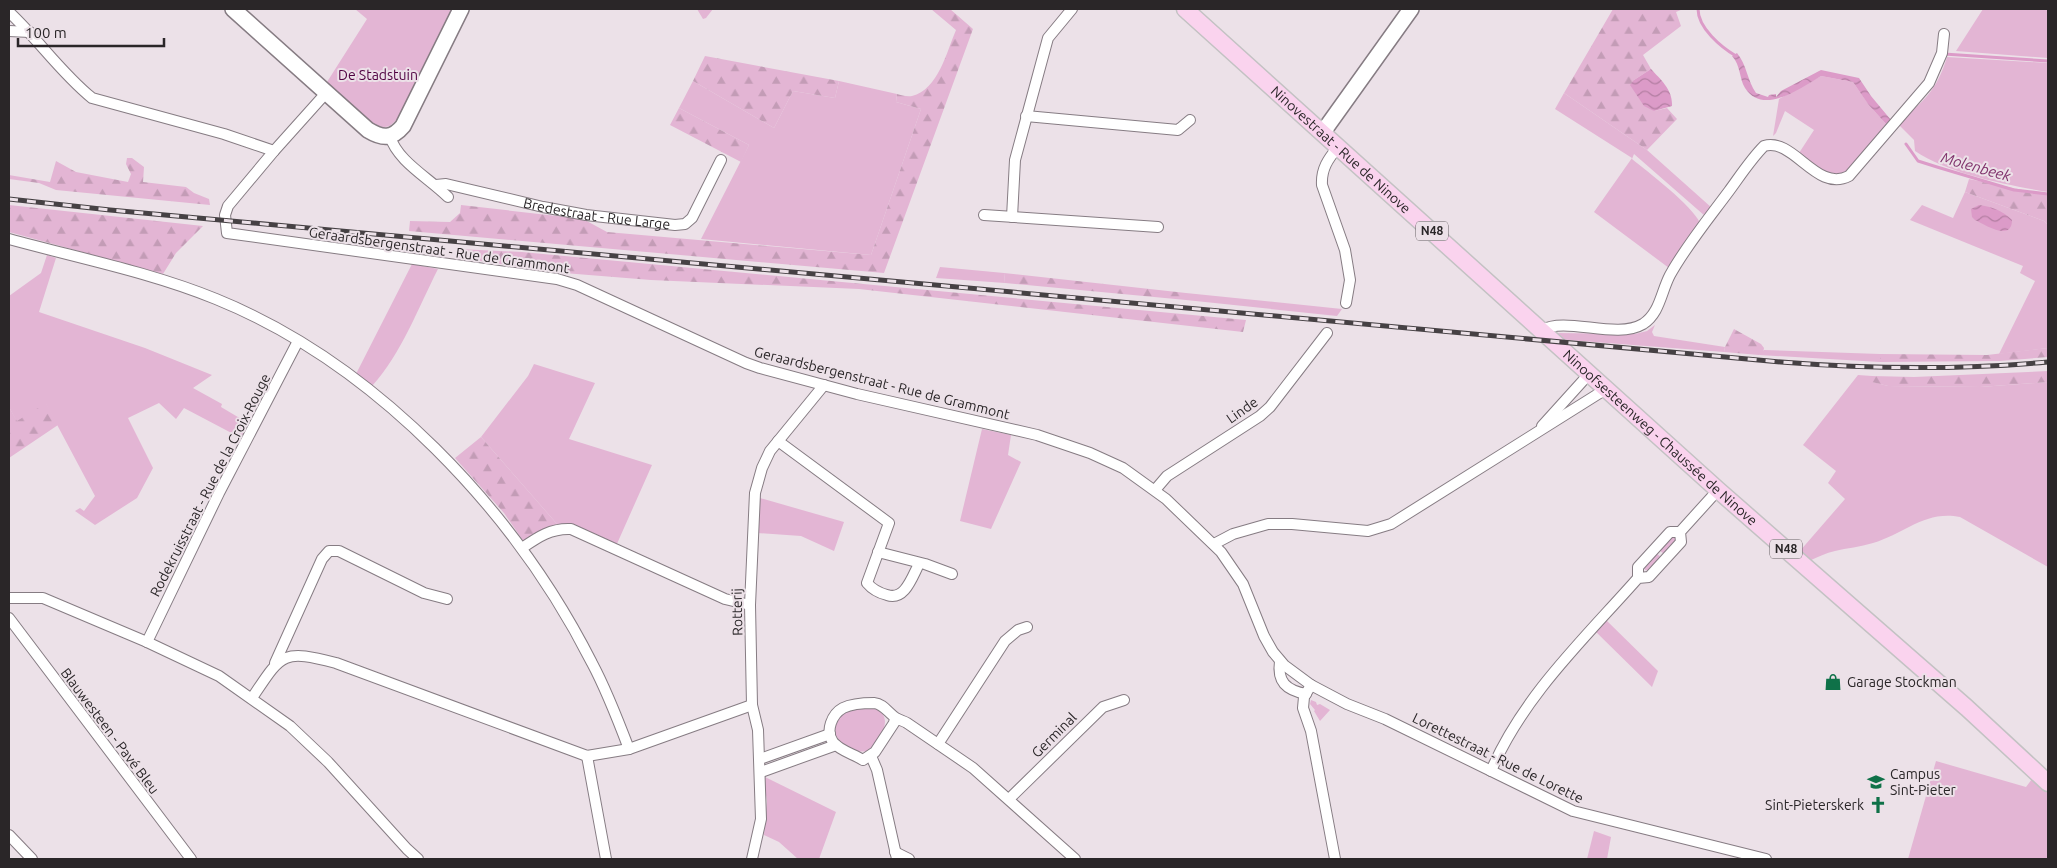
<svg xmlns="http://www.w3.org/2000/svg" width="2057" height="868" font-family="Ubuntu,sans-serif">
<defs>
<pattern id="forest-firs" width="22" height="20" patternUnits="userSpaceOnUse" patternTransform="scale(1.25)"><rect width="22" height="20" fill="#e3b5d4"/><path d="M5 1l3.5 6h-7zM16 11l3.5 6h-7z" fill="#c39cb6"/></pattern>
<pattern id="water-waves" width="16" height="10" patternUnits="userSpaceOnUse" patternTransform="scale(1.25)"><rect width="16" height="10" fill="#dc9bc8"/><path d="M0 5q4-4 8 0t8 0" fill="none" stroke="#b37ea2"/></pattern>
</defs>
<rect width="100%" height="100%" fill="#ece1e8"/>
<!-- green -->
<path fill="#e3b5d4" d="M355 9H453L399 117C394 122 390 128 383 127 367 126 339 93 327 82L367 19Z
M697 9H713L706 18 703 19Z
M1983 9H2048V58L1956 51Z
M1947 57 2048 63V192C2007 185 1949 174 1915 151L1914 140 1897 123C1924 102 1937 90 1947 57Z
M1821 76 1853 82 1869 105 1886 124H1890C1880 136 1854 176 1839 176 1824 176 1810 162 1799 153L1814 130 1785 111 1776 133 1773 136 1779 99Z
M693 81 774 128 793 91 835 98 839 81 897 94 896 102 921 109 871 255 701 239 749 145 679 108Z
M1564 93 1647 150 1712 208 1705 216 1634 154 1632 159C1648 172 1693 206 1700 223L1669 268 1594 212 1632 158 1555 109Z
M1965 192 2044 221 2048 225V348L1999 354 2035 281 2020 273 2023 266 1910 220 1922 205 1953 218Z
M47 255 56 258 39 312 145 348 212 375 193 388 222 404 221 407 248 423 241 438 184 408 176 419 159 403 128 418 153 468 137 498 95 525 75 511 80 508 84 511 95 496 46 404 17 422 9 407V296L41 273Z
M412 264 438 269C419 306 401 355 372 386L356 374Z
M940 267 1004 273 1005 283 936 278Z
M1186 293 1342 309 1337 316 1186 300Z
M1655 325 1652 332 1654 336 1725 347 1724 352 1568 340 1560 338 1557 335 1558 333 1635 334 1647 331Z
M1764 350 1880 354V362L1759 355Z
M534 364 595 383 569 439 652 465 616 546 568 524H557L481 437 528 376Z
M1858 375 1872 376 1873 382 1888 386 1980 387 2048 382V567L1960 517C1925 510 1904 534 1873 543 1860 547 1847 548 1835 551 1826 553 1818 557 1809 561L1799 552 1845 499 1828 483 1836 471 1803 445Z
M982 429 1011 435 1008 455 1021 462 991 529 960 521Z
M760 498 844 522 834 551 801 536 757 533Z
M1673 536 1675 537V542L1664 554 1659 550Z
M1656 553 1661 557 1650 570H1645L1644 568Z
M1605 619 1658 671 1652 687 1595 631Z
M1311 700 1316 702 1317 705 1320 704 1330 710 1320 721 1314 711 1315 710 1310 704Z
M873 708C896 715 881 739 868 751 844 756 818 724 846 712 854 709 864 709 873 708Z
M1936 761 2026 787 2032 779 2048 793V859H1908Z
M765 777 836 812 819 859H798L779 842 764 835 767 801 764 783Z
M1594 831 1611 837 1607 859H1587Z"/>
<!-- forest -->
<path fill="url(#forest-firs)" d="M931 9H950L973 29 884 273 409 231 410 221 450 222 460 213 461 205 583 219 607 232 871 255 921 109 896 102 897 94C901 95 907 97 912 96 938 90 947 51 956 30Z
M1613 9H1683L1676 12 1681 26 1643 55 1651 69 1634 80 1654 111 1667 108 1677 119 1647 150 1564 93Z
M705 56 839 81 835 98 793 91 774 128 693 81Z
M679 108 749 145 741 162 670 125Z
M127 158H132L144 167 143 182 186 187 194 193 209 199 210 205 56 190 39 183 9 179V175L50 182 56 161 76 172 128 182 131 174 126 164Z
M1969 179 2048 195V225L2044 221 1965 192Z
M9 205 203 226 176 253 163 274 9 232Z
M459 249 522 252 1246 320 1243 332 859 289 651 280 564 273 459 258Z
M1004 273 1186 293V300L1005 283Z
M1734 329 1761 344 1764 348 1763 353 1759 355 1724 352 1725 347Z
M2048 348V357L2000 361 1880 362V354L1987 355Z
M2048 371V382L1980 387 1888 386 1872 382V376L1914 377Z
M46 403 58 425 9 458V407L17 421Z
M481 437 557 524 524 542 504 513 455 458Z"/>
<!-- water -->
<path fill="url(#water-waves)" d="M1737 53C1747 65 1747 80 1756 93L1768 97 1769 95 1776 94V97L1781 91 1821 70 1859 78 1871 96 1891 120 1886 124 1868 104 1853 82 1821 76C1801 88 1763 116 1745 88 1739 78 1741 66 1732 56Z
M1651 69C1661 80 1673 90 1672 106L1654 111 1644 106 1630 85 1634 80Z
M1979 205C1992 207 2002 210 2012 220 2012 242 1985 225 1975 220L1972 217 1971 209Z"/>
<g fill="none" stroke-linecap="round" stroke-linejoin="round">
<!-- stream -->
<path stroke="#dc9bc8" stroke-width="3" d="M1698 9C1698 28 1721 47 1736 56
M1944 54 2048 61
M1906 144 1918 161 1937 167 2014 190 2048 194"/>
<!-- street casing -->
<g stroke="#867c83" stroke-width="12">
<g id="street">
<path d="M9 12C38 39 61 73 92 98L224 134 274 151"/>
<path d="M9 31 30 32"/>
<path d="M326 93 274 151 228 206 225 215 227 233 557 279 577 285 746 363 760 368 857 394 1037 435 1090 453 1123 468 1166 499 1221 552 1243 584 1264 636 1273 652 1284 665 1311 685 1347 704 1385 719 1573 811 1766 859"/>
<path d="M1026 116 1178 130 1190 120"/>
<path d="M390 136C397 161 429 178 448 197"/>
<path d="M1338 147C1328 159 1321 169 1322 185L1345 250 1350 280 1346 303"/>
<path id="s1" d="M436 185 446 184 543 207 586 215 675 225 685 224 692 218 721 160"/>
<path d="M984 215 1158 227"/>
<path d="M1012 217 1015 160 1048 38 1072 9"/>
<path d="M9 239C78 258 150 272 216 299 376 364 515 511 592 663 607 691 618 720 629 749"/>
<path d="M1542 330C1566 316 1616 340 1643 324 1660 313 1661 292 1670 275 1686 246 1709 218 1729 191 1740 176 1751 159 1764 146 1794 137 1816 193 1849 176L1929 83 1942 53 1944 34"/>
<path d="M1542 426 1589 374"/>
<path d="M778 441 889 523 867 583C872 589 879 593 887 595 905 601 912 577 919 564"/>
<path d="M1155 490 1167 476 1260 416 1270 407 1327 333"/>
<path d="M1214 544 1233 534 1268 524H1292L1368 531 1391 524 1606 389"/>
<path d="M522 548C538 537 551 528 571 529L725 599 750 605"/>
<path d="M878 552 925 564 952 574"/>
<path d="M1638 578V567L1670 532H1680"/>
<path d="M9 598H43L147 642 219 676 290 726 328 762 407 849 418 859"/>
<path d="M9 618 191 859"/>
<path d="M147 642 219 493 298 341"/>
<path d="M1280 661C1277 682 1286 690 1306 694"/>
<path d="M275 663 322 559 329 551H339L424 593 447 599"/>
<path d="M1311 685 1304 697 1303 708 1311 731 1335 859"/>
<path d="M252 698C282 653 282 649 336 663L587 756 629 749 752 705"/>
<path d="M895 718 894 723 875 752 863 760C854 754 840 751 833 742 825 731 832 714 843 708 851 704 865 703 874 703 884 704 888 713 896 718 899 720 904 721 907 723L973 768 1075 859"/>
<path d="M938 744 1005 641 1018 630 1027 627"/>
<path d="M587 756 606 859"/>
<path d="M871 756 877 770 897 859"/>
<path d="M760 759 830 734"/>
<path d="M1491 771C1523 696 1585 638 1638 578L1649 577 1681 542 1680 532 1718 490"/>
<path d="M761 772 836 745"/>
<path d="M1009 799 1103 707 1124 700"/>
<path d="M9 835 32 859"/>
<path d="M895 852 909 859"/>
<path d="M752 859 761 819 758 730 752 705 750 605 755 493 762 468 770 451 824 385"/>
</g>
</g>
<!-- secondary casing -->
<g stroke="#867c83" stroke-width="18">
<path id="secondary" d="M233 9 368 130C383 139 392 139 403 126L461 9
M1323 132 1411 9"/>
</g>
<!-- primary casing -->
<g stroke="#c3c2c3" stroke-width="19">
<g id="primary">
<path id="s2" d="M1185 9 1718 490 1967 708 2048 783"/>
</g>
</g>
<!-- street -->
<use href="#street" stroke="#fff" stroke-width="10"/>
<!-- secondary -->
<use href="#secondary" stroke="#fff" stroke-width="15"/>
<!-- primary -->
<use href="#primary" stroke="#fad3ee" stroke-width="16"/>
<!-- rail casing -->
<g stroke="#464144" stroke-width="5">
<path id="rail" d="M9 199 110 210 1781 362C1870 369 1959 370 2048 362"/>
</g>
<!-- rail -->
<use href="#rail" stroke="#ece1e8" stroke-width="3" stroke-dasharray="9" stroke-linecap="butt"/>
</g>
<!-- icons -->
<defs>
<g id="shop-bare" transform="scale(1.35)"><path d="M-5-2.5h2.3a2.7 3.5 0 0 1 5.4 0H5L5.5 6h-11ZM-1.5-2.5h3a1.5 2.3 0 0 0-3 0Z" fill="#0f7148" stroke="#ece1e8" stroke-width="2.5" paint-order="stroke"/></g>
<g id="school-bare" transform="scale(1.35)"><path d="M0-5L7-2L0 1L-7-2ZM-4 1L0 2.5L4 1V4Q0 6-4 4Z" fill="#0f7148" stroke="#ece1e8" stroke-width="2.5" paint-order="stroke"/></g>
<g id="church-bare" transform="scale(1.35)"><path d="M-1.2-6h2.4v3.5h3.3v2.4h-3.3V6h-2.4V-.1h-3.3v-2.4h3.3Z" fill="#0f7148" stroke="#ece1e8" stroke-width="2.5" paint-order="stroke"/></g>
</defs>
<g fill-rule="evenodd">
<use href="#shop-bare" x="1833" y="682"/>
<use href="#school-bare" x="1876" y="782"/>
<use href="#church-bare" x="1878" y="805"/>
</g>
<g text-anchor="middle" stroke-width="4" stroke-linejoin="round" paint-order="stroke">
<!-- shield labels -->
<g fill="#ece1e8" stroke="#645e62" stroke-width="1">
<rect x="1416" y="221.5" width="32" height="19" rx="4"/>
<rect x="1770" y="539.5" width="32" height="19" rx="4"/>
</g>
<g font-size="12" font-weight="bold" fill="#2a2628">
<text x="1432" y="235">N48</text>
<text x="1786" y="553">N48</text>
</g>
<!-- park labels -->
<g font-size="14" fill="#4f0040" stroke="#ece1e8">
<text x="378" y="80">De Stadstuin</text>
</g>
<!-- street labels -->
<g font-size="14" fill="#2a2628" stroke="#ece1e8">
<text dy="5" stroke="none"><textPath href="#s2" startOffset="210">Ninovestraat - Rue de Ninove</textPath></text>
<text dy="5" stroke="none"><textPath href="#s1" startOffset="164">Bredestraat - Rue Large</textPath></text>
<text transform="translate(439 250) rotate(8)" y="5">Geraardsbergenstraat - Rue de Grammont</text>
<text transform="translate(882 383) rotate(14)" y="5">Geraardsbergenstraat - Rue de Grammont</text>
<text transform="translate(1242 410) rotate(-35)" y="5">Linde</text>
<text dy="5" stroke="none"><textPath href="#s2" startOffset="640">Ninoofsesteenweg - Chaussée de Ninove</textPath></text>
<text transform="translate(210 485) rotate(-63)" y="5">Rodekruisstraat - Rue de la Croix-Rouge</text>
<text transform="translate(737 612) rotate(-91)" y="5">Rotterij</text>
<text transform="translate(110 731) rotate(53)" y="5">Blauwesteen - Pavé Bleu</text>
<text transform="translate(1054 735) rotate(-45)" y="5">Germinal</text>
<text transform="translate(1498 758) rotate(26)" y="5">Lorettestraat - Rue de Lorette</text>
</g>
<!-- poi labels -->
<g font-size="14" fill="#2a2628" stroke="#ece1e8" text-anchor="start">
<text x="1847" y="687">Garage Stockman</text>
<text x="1890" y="779">Campus<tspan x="1890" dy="16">Sint-Pieter</tspan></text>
<text x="1864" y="810" text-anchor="end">Sint-Pieterskerk</text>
</g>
<!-- water labels -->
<g font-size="15" font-style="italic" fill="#81346d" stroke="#ece1e8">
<text transform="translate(1976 167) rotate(16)" y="5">Molenbeek</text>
</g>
</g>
<!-- border -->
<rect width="2057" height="868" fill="none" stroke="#2a2628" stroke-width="20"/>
<!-- scale -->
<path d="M18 38v8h146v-8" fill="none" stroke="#2a2628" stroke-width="2.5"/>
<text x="25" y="38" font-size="15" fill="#2a2628" stroke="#ece1e8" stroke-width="4" paint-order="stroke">100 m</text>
</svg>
